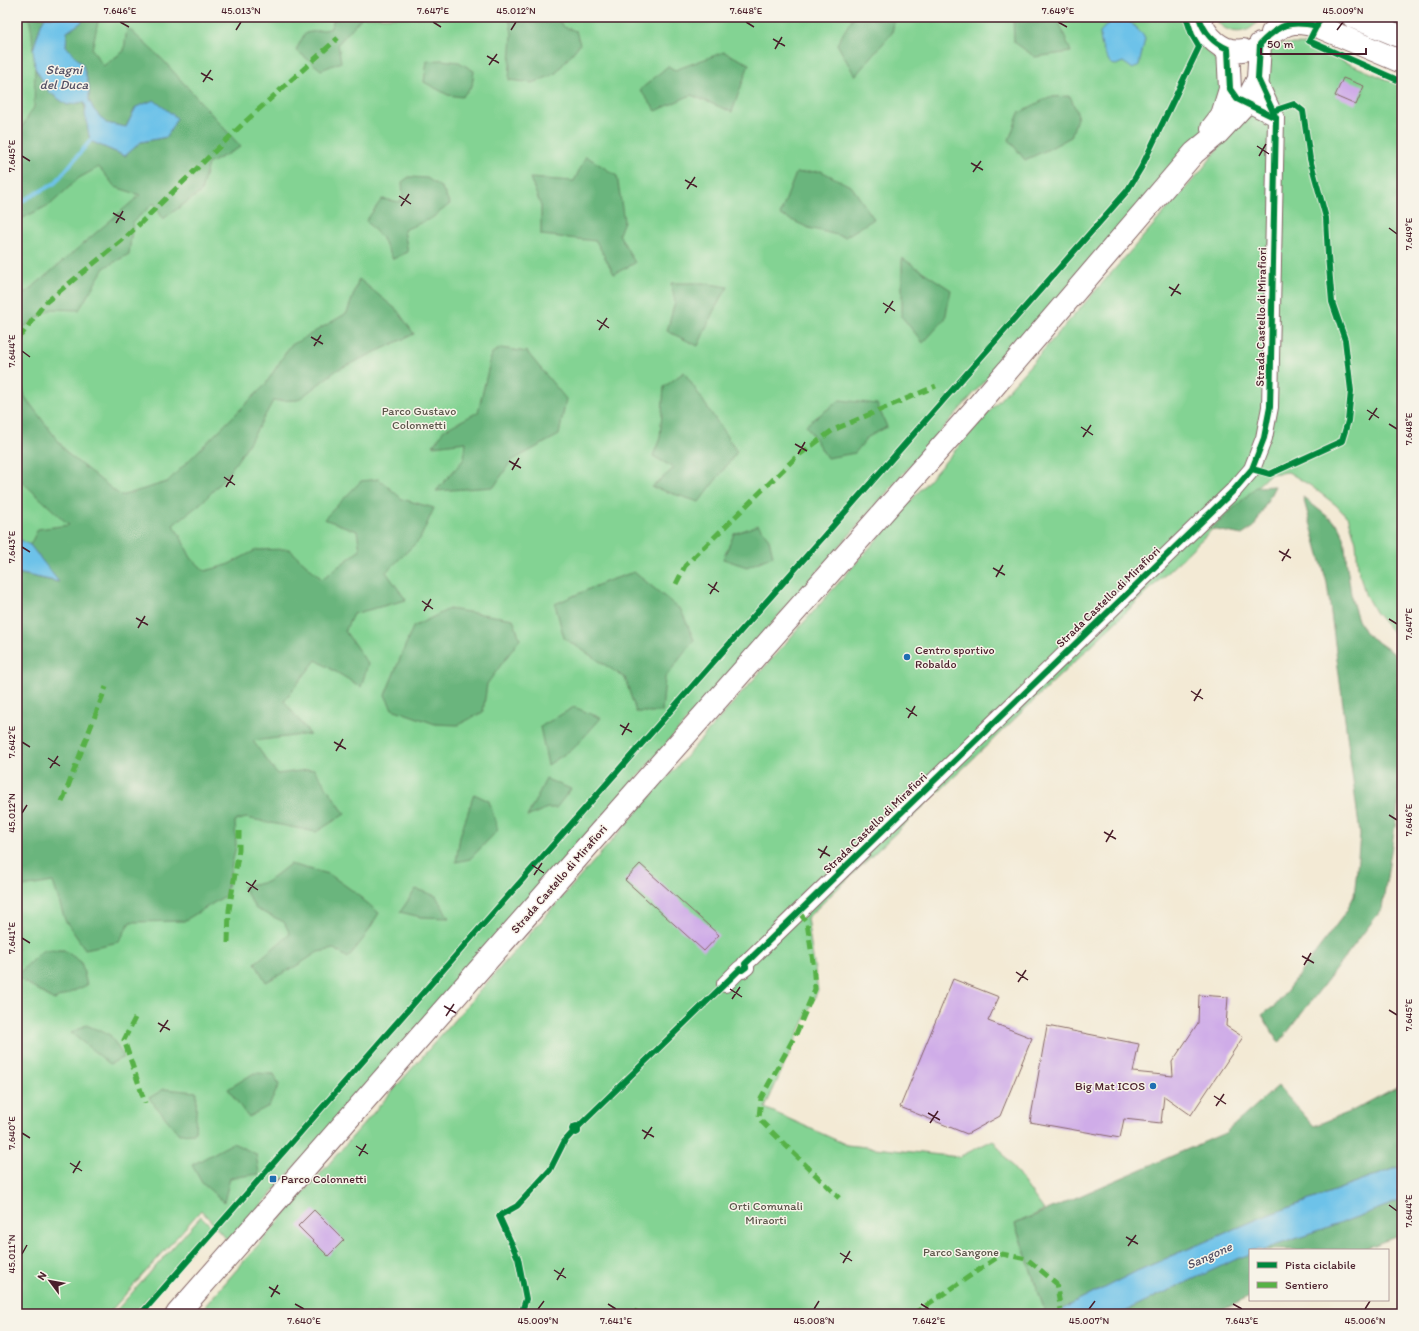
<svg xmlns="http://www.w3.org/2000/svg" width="1419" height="1331" font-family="Itim,sans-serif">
<rect width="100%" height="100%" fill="#f7f3e8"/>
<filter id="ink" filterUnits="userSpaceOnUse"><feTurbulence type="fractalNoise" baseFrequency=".025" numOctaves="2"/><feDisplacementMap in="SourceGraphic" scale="8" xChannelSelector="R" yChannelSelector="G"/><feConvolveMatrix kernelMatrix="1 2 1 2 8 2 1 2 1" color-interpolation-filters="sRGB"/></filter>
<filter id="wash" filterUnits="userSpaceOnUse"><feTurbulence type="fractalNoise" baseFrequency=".012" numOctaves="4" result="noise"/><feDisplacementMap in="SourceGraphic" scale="16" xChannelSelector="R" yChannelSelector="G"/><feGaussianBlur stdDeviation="0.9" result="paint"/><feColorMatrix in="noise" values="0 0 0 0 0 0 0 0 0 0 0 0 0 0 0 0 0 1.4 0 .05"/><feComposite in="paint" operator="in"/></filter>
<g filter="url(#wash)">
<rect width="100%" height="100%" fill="#f3ead5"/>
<!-- green -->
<path fill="#83d393" stroke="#66795f" d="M17 17H1187L1193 32 1217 62 1222 72 1224 86 1204 131 229 1242 201 1210 108 1314H17Z
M1214 17H1262C1258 21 1253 28 1247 30 1234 35 1221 29 1214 17Z
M1260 44H1303L1402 86V641L1398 639 1375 612 1365 594 1358 568 1356 542 1349 519 1336 505 1311 486 1288 472 1270 474 807 918 818 990 765 1108 847 1145 959 1157 993 1140 1044 1210 1015 1224 1046 1314H198L463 1010 1200 172 1252 106Z
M201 1216 212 1227 134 1314H113Z"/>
<!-- forest -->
<path fill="#6ab57d" stroke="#5a6a54" d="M29 17H45L41 24 33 50 32 34Z
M82 17H99L92 49 103 66 124 51 127 27 163 60 241 147 208 164 201 192 163 219 154 203 133 222 129 254 104 268 79 310 52 309 17 331V295L28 291 140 195 115 187 99 167 79 178 51 204 17 221V133L19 132 34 107 35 68 49 92 67 105 84 102 90 141 125 156 141 142 167 137 136 107 126 127 106 123 94 110 89 100V86L83 65 66 46 67 32 82 22Z
M335 17H362L338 44 341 62 321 70 296 50 305 33 330 29Z
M509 17H555L564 27 576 31 580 44 555 74 533 83 509 80 512 34Z
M853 17H895L892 33 855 76 837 44Z
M1013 17H1057L1071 52 1035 57 1014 42Z
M724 52 749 64 732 112 691 95 656 111 640 90 668 66 675 70Z
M442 60 459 62 474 71 472 86 462 97 448 95 424 82 427 61Z
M1070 96 1078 115 1071 137 1047 150 1025 160 1009 140 1019 113 1049 97Z
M586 156 617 176 624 221 619 234 635 263 614 274 596 241 541 235V206L530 178 574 181Z
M821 171 852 187 874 219 845 237 809 228 780 215 796 173Z
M409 177 427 178 442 188 450 204 432 218 404 230 408 252 393 259 381 237 366 221 382 199 400 202 403 195 402 182Z
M902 258 951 290 945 319 923 343 902 317Z
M359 279 397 310 414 334 337 370 298 400 273 401C256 433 236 467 211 493 201 505 185 515 173 525L179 534 191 558 205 571 227 565 256 550 289 549 322 579 360 550 357 531 324 519 361 481 379 479 402 499 434 508 420 539 386 572 406 600 353 614 345 631 368 664 361 687 316 660 284 701 310 734 253 741 277 774 314 769 345 814 316 832 246 818 235 821 236 846 225 896 184 921 130 922 119 942 85 949 65 920 53 882 17 888V573L58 582 30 545 38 529 69 525 17 477V366L25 397 68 454 121 496 167 482 265 385 290 346 347 313Z
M671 283H703L728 287 714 310 698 346 667 331 675 302Z
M501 348 527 352 566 399 559 435 511 461 494 487 436 491 464 459 466 442 433 446 444 430 478 412 492 353Z
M684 372 737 452 699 502 652 487 674 468 653 456 660 438 664 387Z
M840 400 877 404 887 427 868 437 855 453 827 458 806 425Z
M1275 486 1254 527 1242 535 1212 529 1256 487Z
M1303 497 1338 525 1344 537 1347 566 1352 601 1358 620 1366 634 1402 659V757H1401L1402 781 1382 909 1279 1043 1262 1015 1276 1005 1346 912 1354 896 1357 869 1360 834 1327 583Z
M758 525 769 539 773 556 747 567 723 559 734 534Z
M634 572 681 610 694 640 665 678 662 712H636L625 678 564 638 555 604 605 582Z
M449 609 513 619 520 639 487 684 483 712 458 725 435 724 392 709 385 695 413 627Z
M574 707 601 718 575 747 548 765 540 727Z
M546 779 571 789 556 808H547L527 817Z
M474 794 489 801 498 830 470 859 456 862 460 836Z
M290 864 329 874 353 891 379 913 364 938 348 958 334 949 318 952 298 965 266 982 255 963 290 934 284 922 256 909 243 887 267 882Z
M416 889 436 896 449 918 421 917 400 912Z
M43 950H64L81 962 87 985 54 1000 17 977V975Z
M86 1025 110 1035 124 1057 110 1064 71 1033Z
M254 1073 274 1074 279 1085 269 1106 248 1117 228 1089Z
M1402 1084V1166L1258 1219 1137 1271 1053 1314H1046L1015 1224 1225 1133 1278 1086 1314 1126 1354 1110Z
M164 1089 197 1092 195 1133 179 1134 149 1098Z
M233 1143 256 1154 259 1174 230 1178 224 1202 202 1183 192 1165Z
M1402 1200V1235L1361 1250H1262L1322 1230Z
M1250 1254V1297L1214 1314H1118L1241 1257Z"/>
<!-- water -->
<path fill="#6dc2e9" stroke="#5c708a" d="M45 17H82V22L67 32 66 46 83 65 89 86V100L94 110 106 123 126 127 136 107 154 100 177 118 167 137 141 142 125 156 90 141 85 114 86 107 84 102 67 105 49 92 35 68 33 50 41 24Z
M1114 17 1130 22 1143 35 1145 39 1139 65 1133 69 1123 62 1116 65 1111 64C1104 53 1100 45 1100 32Z
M17 538 30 545 59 582 17 573Z
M1402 1166V1200L1322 1230 1262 1250H1250V1254L1241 1257 1118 1314H1053L1137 1271 1258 1219Z"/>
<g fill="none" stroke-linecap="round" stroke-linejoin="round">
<!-- stream -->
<path stroke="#6dc2e9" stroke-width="4" d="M17 204 55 183 90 141"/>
</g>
<g id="blocks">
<!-- building -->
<path fill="#cface8" d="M1343 78 1364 86 1356 105 1335 96Z
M640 864 719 935 704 951 625 880Z
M953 979 999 997 988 1021 1032 1038 1000 1116 967 1134 900 1107Z
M1199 995 1228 997 1226 1026 1243 1037 1191 1115 1164 1096 1161 1123 1124 1119 1120 1138 1030 1122 1047 1026 1139 1044 1133 1072 1173 1076 1172 1062 1198 1023Z
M314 1210 344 1240 328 1256 298 1226Z"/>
</g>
</g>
<g filter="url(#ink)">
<use href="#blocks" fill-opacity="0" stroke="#856666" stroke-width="1"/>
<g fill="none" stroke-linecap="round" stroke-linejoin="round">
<!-- street casing -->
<g stroke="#856666" stroke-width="18">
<path id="street" d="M1237 98 1245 104 1252 106 1276 118
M725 984 740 969 742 970 746 967 745 964 1234 490 1252 469 1264 438 1270 407 1276 118 1258 79"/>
</g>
<!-- secondary casing -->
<g stroke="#856666" stroke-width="24">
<path id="secondary" d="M1199 17C1205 36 1222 54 1243 50
M1353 17 1402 37
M1272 33C1290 21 1296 21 1317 26L1402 62
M1212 128 1222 115 1230 89 1228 49
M177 1314 592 841 973 411 1194 153 1218 133 1245 104 1258 79 1260 44"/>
</g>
<!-- street -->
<use href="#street" stroke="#fff" stroke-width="16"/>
<!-- secondary -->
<use href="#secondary" stroke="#fff" stroke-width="22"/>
<!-- quiet -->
<path stroke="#57b146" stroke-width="5" stroke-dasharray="10 5" stroke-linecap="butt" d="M17 337 22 334 45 303 125 238 247 120 338 38
M676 584 685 566 795 458 833 430 936 386
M62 802 106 687
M799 912 807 923 813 962 815 989 796 1034 761 1098 759 1117 762 1122 839 1198
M228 943 229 910 239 850V831
M135 1018 124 1040 145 1103
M634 1311 640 1314
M913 1314 945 1293 1002 1254 1027 1259 1056 1283 1061 1310"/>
<!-- cycleway casing -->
<g stroke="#f7f3e8" stroke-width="8">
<path id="cycleway" d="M1199 17C1204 33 1213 43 1228 49L1230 89 1237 99 1276 118
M1321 17 1309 41 1402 82
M1252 469 1270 474 1342 441 1348 421 1351 391 1345 340 1332 302 1328 256 1326 218 1310 159 1303 111 1294 104 1273 111
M578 1127 576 1126 573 1127 572 1129 573 1132 576 1133 578 1132V1127L740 969 742 970 746 967 745 964 1234 490 1252 469 1264 438 1270 407 1276 118 1258 79 1260 44C1280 24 1289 20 1317 26
M141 1314 1127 191 1141 168 1199 47 1192 35 1186 17
M521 1314 526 1299 518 1258 499 1216 517 1206 550 1170 564 1142 573 1132"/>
</g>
<!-- cycleway -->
<use href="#cycleway" stroke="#00873e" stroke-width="6"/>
</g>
</g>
<!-- ticks -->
<path fill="none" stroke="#4a1f2b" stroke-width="1.5" d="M120 22 129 27M433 22 441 27M746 22 754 27M1058 22 1067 27M236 30 241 22M511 30 516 22M1337 30 1343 22M773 39 785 46M775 49 782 37M487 56 499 63M489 65 497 54M201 73 213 80M203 82 211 70M1257 146 1269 154M22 156 30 161M1259 156 1266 144M971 163 983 170M973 172 981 161M685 180 697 187M687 189 695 177M399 196 411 204M401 206 409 194M113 213 125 220M116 223 123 211M1389 228 1397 234M1169 287 1181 294M1171 296 1179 284M883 303 895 311M885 313 893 301M597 320 609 328M599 330 607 318M311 337 323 344M314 346 321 335M22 351 30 357M1367 410 1379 418M1369 420 1377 408M1389 424 1397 429M1081 427 1093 435M1083 437 1091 425M795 444 807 451M798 454 805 442M509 461 521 468M512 470 519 458M224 477 235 485M226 487 233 475M22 547 30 552M1279 551 1291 558M1282 561 1289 549M993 568 1005 575M996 577 1003 565M708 584 719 592M710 594 717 582M422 601 433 609M424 611 431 599M136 618 148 625M1389 619 1397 624M138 628 145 616M1191 691 1203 699M1194 701 1201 689M906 708 917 716M908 718 915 706M620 725 632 732M622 735 629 723M22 742 30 747M334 742 346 749M336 751 343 739M48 758 60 766M50 768 58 756M22 813 27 805M1389 815 1397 820M1104 832 1116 839M1106 842 1113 830M818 849 830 856M820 858 827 846M532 865 544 873M534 875 542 863M246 882 258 890M248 892 256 880M22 938 30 943M1302 956 1314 963M1304 965 1311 953M1016 972 1028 980M1018 982 1026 970M730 989 742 997M732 999 740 987M444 1006 456 1013M1389 1010 1397 1015M446 1016 454 1004M158 1023 170 1030M160 1032 168 1020M1214 1096 1226 1104M1216 1106 1224 1094M928 1113 940 1120M930 1123 938 1111M642 1130 654 1137M22 1133 30 1138M644 1139 652 1127M356 1146 368 1154M359 1156 366 1144M70 1163 82 1171M73 1173 80 1161M1389 1205 1397 1211M1126 1237 1138 1244M1128 1246 1136 1235M840 1253 852 1261M22 1254 27 1245M843 1263 850 1251M554 1270 566 1278M557 1280 564 1268M269 1287 280 1294M271 1297 278 1285M295 1304 304 1309M608 1304 616 1309M921 1304 929 1309M1233 1304 1242 1309M538 1309 544 1301M814 1309 819 1301M1089 1309 1095 1301M1365 1309 1370 1301"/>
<!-- markers -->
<g fill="#1f6fb2" stroke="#f7f3e8" stroke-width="1.5">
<circle cx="907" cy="657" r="4"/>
<circle cx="1153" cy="1086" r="4"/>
<rect x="269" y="1175" width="8" height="8" rx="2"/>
</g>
<g text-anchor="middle" stroke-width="3" stroke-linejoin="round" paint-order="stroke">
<!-- street labels -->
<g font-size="12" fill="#4a1f2b" stroke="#f7f3e8">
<text transform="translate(1261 317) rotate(-89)" y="4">Strada Castello di Mirafiori</text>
<text transform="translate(1108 597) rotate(-44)" y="4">Strada Castello di Mirafiori</text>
<text transform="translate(875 823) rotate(-44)" y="4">Strada Castello di Mirafiori</text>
<text transform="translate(559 879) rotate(-49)" y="4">Strada Castello di Mirafiori</text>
</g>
<!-- park labels -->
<g font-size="12" fill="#5b554a" stroke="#f7f3e8">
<text x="419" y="415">Parco Gustavo<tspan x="419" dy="14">Colonnetti</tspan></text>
<text x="766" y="1210">Orti Comunali<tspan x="766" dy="14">Miraorti</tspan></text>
<text x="961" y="1256">Parco Sangone</text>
</g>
<!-- poi labels -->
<g font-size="12" fill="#4a1f2b" stroke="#f7f3e8" text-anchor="start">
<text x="915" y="654">Centro sportivo<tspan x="915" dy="14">Robaldo</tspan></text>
<text x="1145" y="1090" text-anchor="end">Big Mat ICOS</text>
<text x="281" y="1183">Parco Colonnetti</text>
</g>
<!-- water labels -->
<g font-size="13" font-style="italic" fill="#545064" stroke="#f7f3e8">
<text x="64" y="74">Stagni<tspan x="64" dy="15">del Duca</tspan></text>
<text transform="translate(1209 1255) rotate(-24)" y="5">Sangone</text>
</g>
</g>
<!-- margin -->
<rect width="1419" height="1331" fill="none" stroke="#f7f3e8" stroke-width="44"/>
<!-- legend -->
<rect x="1249" y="1249" width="140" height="52" fill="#f7f3e8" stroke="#b29e9c"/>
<rect x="1257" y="1262" width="20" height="6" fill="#00873e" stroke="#b29e9c"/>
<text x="1285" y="1269" font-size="12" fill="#4a1f2b">Pista ciclabile</text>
<rect x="1257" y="1282" width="20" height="6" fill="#57b146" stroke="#b29e9c"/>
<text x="1285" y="1289" font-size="12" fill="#4a1f2b">Sentiero</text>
<!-- north arrow -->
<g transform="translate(50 1281) rotate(302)" stroke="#f7f3e8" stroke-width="3" paint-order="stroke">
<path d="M0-3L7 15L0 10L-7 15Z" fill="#4a1f2b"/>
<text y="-6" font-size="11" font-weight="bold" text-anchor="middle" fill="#4a1f2b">N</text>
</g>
<!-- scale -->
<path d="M1261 48v6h105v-6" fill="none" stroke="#4a1f2b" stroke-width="2"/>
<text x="1267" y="48" font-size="12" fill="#4a1f2b" stroke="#f7f3e8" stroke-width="3" paint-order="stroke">50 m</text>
<rect x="22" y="22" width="1375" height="1287" fill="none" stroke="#4a1f2b" stroke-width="1.5"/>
<g font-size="10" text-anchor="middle" fill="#4a1f2b">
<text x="120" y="14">7.646°E</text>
<text x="241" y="14">45.013°N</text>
<text x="433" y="14">7.647°E</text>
<text x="516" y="14">45.012°N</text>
<text x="746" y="14">7.648°E</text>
<text x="1058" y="14">7.649°E</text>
<text x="1343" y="14">45.009°N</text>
<text transform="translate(11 156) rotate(-90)" y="4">7.645°E</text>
<text transform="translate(1408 234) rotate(-90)" y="4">7.649°E</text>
<text transform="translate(11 351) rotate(-90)" y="4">7.644°E</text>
<text transform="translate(1408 429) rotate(-90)" y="4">7.648°E</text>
<text transform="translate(11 547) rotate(-90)" y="4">7.643°E</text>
<text transform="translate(1408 624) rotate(-90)" y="4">7.647°E</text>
<text transform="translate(11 742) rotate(-90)" y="4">7.642°E</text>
<text transform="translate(11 813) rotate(-90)" y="4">45.012°N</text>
<text transform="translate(1408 820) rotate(-90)" y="4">7.646°E</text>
<text transform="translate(11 938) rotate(-90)" y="4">7.641°E</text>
<text transform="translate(1408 1015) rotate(-90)" y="4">7.645°E</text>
<text transform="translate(11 1133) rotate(-90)" y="4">7.640°E</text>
<text transform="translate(1408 1211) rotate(-90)" y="4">7.644°E</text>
<text transform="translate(11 1254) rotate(-90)" y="4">45.011°N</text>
<text x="304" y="1324">7.640°E</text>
<text x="538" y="1324">45.009°N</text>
<text x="616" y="1324">7.641°E</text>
<text x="814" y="1324">45.008°N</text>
<text x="929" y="1324">7.642°E</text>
<text x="1089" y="1324">45.007°N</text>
<text x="1242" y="1324">7.643°E</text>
<text x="1365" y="1324">45.006°N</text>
</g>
</svg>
